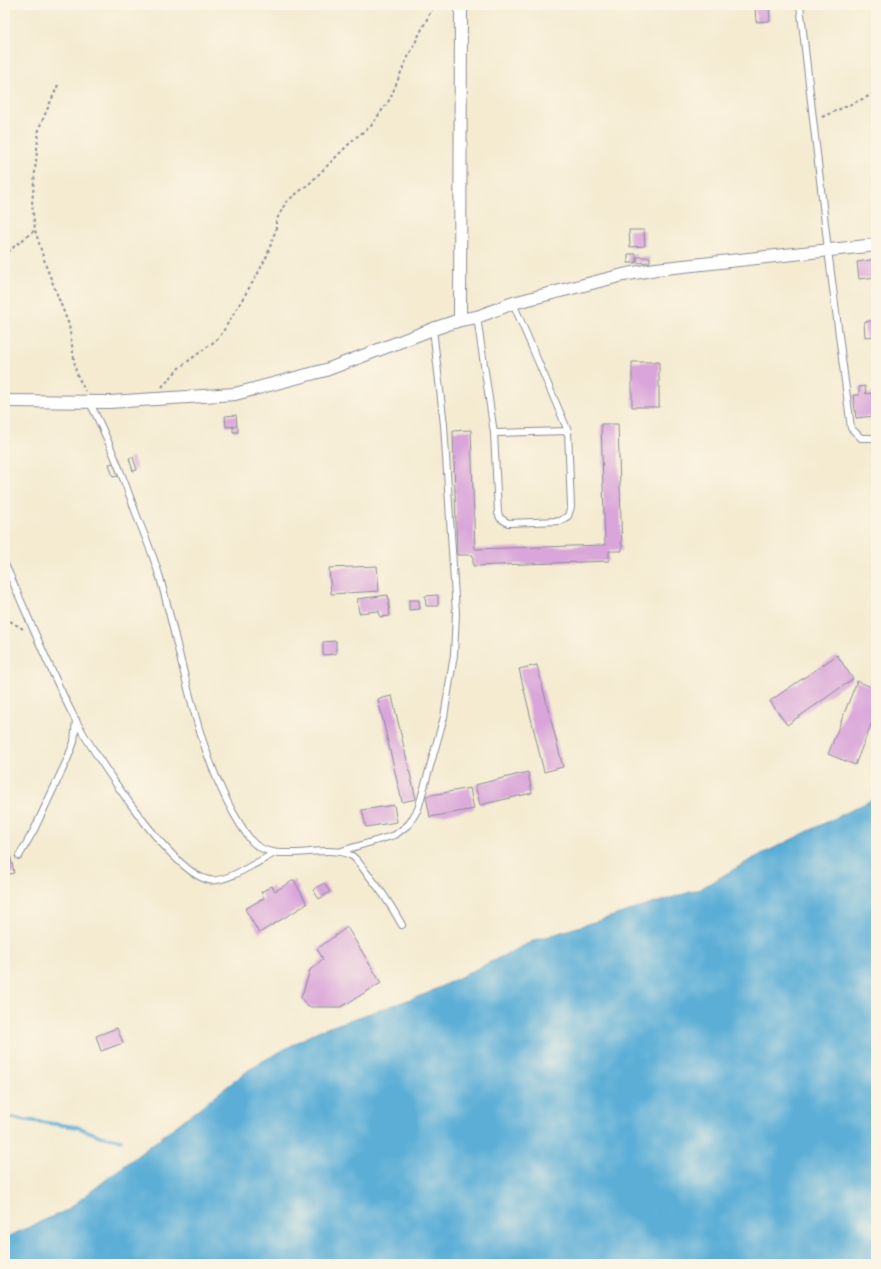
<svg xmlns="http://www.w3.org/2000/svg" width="881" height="1269" font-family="Mali,sans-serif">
<rect width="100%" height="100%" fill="#fcf5e5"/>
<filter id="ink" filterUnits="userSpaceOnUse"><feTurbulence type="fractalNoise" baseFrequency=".025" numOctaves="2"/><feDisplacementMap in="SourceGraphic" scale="8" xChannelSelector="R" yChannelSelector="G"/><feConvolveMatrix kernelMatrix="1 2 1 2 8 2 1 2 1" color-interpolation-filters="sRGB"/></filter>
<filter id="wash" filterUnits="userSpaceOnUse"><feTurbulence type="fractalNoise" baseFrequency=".012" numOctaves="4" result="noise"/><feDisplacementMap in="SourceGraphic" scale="16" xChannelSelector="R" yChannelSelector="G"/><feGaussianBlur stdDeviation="0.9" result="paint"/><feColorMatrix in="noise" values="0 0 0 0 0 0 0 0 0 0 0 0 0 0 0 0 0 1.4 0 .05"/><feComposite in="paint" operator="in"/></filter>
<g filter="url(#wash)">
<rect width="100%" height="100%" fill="#f4ebd1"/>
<!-- water -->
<path fill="#5caed7" stroke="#3c6e9a" d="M876 798V1264H5V1238L67 1210 254 1066 318 1031 426 994 533 941 700 889 754 858Z"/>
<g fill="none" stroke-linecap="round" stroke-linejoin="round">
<!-- stream -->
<path stroke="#5caed7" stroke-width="3.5" d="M5 1117 77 1127 100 1136 121 1140"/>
</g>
<g id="blocks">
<!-- building -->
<path fill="#d9a5da" d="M769 6 770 21 756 22 755 7Z
M629 230H644L645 246 630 247Z
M628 254H636V263H628Z
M637 257H650V262L637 263Z
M876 259V277L859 279 857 262Z
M876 320V336L865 337 864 322Z
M632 362H659V407H632Z
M865 386 866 394 872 393 875 416 856 418 853 395H859V387Z
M876 400V412H875L874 401Z
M236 415 237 426 226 427 225 416Z
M601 424H618L622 551H609V561L473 566V555H457L453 431 471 430 475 549 605 545Z
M233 427H238V432H233Z
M133 457 137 470 133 471 129 458Z
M114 463 118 476 113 477 109 464Z
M377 566 379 591 331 594 329 568Z
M388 595 390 616 380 617 379 611 359 613 357 599Z
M438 595V606H426L425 596Z
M409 600H419L420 609 409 610Z
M336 641V654L323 655V642Z
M837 655 853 679 787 725 770 701Z
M537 665 563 767 544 772 519 669Z
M857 681 876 689V712L855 765 828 754Z
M392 696 416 799 402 802 378 699Z
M528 772 532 793 480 805 475 785Z
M470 788 474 809 430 817 426 796Z
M394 805 397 822 366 827 362 810Z
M8 844 14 873 5 875V845Z
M294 880 307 904 259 933 245 909 264 898 261 892 272 886 275 891Z
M324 883 330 892 319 899 313 890Z
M347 927 381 983 341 1007H308L301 998 310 970 323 959 317 949Z
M117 1028 123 1043 101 1051 96 1036Z"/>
</g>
</g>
<g filter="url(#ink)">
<use href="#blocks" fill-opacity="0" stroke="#888d98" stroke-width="1"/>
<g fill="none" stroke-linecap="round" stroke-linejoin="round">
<!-- service casing -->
<g stroke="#888d98" stroke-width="8">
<path id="service" d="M800 5 828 250 851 428 861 438H876
M477 317 494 433 498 513 500 518 508 523 560 521 568 516 571 507 568 431 513 303
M90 403C109 440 124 479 138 519 146 538 154 558 160 578 184 662 198 768 250 839 271 868 327 841 352 856 357 859 361 866 365 871 380 888 391 905 402 925
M494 433 568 431
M5 564C28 616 49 669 75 719 94 754 171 873 209 880 225 884 260 860 275 853
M338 852 395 835 409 824 418 809 444 717 454 655 456 613 444 425 433 329
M19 856 34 830 67 760 74 742 76 720"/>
</g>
<!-- minor casing -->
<g stroke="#888d98" stroke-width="14">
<path id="minor" d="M460 320 461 5
M5 401 109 402 235 394 326 370 433 329 460 320 477 317 513 303 623 275 656 269 876 245"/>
</g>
<!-- path -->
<path stroke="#888d98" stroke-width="2" stroke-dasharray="3 3" stroke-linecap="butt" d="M58 85 39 128 32 204 35 230 46 266 69 325 76 372 85 391
M822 117 876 93
M5 257 10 250 35 230
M162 387 179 368 219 338 257 275 267 256 276 229V221L286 202 310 183 355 138 371 126 390 99 404 65 434 5
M5 618 23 629"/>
<!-- service -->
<use href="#service" stroke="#fff" stroke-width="6"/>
<!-- minor -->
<use href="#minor" stroke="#fff" stroke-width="12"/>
</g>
</g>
<!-- margin -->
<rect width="881" height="1269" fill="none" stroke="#fcf5e5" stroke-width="20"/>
</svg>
